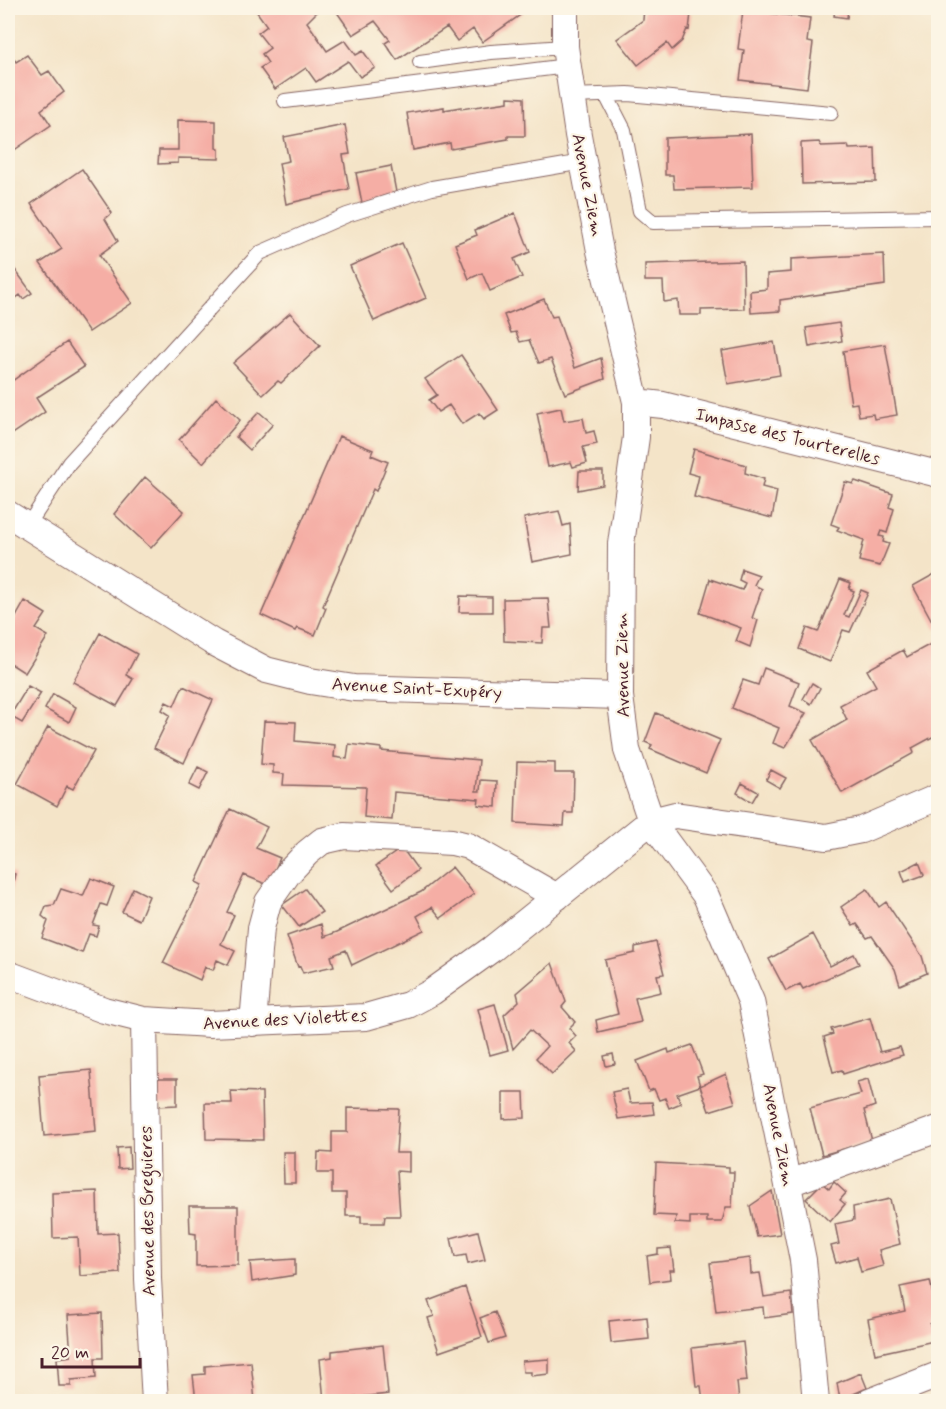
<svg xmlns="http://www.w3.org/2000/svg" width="946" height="1409" font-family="Mynerve,sans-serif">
<rect width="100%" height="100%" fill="#fcf5e5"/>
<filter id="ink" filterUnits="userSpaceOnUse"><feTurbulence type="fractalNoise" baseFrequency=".0167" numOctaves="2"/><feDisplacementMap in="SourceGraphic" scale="12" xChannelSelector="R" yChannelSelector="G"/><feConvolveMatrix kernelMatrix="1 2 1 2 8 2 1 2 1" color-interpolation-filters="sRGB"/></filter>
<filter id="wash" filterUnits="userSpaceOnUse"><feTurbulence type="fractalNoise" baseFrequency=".008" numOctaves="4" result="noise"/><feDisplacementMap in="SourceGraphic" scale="24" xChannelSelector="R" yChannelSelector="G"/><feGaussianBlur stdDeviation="1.35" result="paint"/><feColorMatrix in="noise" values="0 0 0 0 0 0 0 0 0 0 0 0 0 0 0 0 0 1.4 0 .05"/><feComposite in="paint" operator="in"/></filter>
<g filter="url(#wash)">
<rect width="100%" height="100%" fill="#f4e4c8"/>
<g id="blocks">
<!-- building -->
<path fill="#f5aea5" d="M254 8H321L307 22 327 51 345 40 356 55 363 51 375 68 360 77 348 61 316 82 306 68 275 89 260 68 268 63 262 54 270 48 258 33 267 26Z
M334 8H519L523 13 482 42 473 29 457 41 447 27 397 60 385 43 390 40 375 21 353 35Z
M644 8H687L686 13H691L689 30 687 29 682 41 672 50 667 43 638 65 617 39 643 20Z
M835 8H848L847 18 834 16Z
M743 10 810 18 807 42 813 43 807 88 740 80 744 50 738 49Z
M8 51 16 62 27 55 42 75 49 71 64 92 41 110 51 125 10 153 8 149Z
M508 97 524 98 525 136H508V139L451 149 450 143 413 150 407 113 444 107V110L461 107V109L508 102Z
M178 120 216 121V148L219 149V159L178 158V163L158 164 159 150H178Z
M345 125 350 154 343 155 349 189 286 204 279 163 289 161 284 137Z
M751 134 753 187 674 189 673 175H665V138Z
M819 142 821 146 848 145 849 149 875 148 876 182 802 184 801 143Z
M391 166 396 192 362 203 356 173Z
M82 169 112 213 105 219 118 241 99 255 132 303 89 332 40 263 62 249 31 204Z
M515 213 530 252 514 259 522 277 490 291 482 273 469 279 455 244 477 235 475 230Z
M402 243 426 298 374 321 350 266Z
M884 254 885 285 780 300V311L751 313 750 291 767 289V274L791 272V259Z
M8 260 32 293 23 299 20 295 8 304Z
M743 261 744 309 701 310V315H679L678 300 664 302 663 281H645V264Z
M544 299 552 317 557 316 575 368 601 358 605 379 565 394 551 359 539 363 529 340 520 342 516 332 511 333 504 315Z
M290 313 320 346 281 383 278 381 263 395 233 363Z
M839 323 842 341 809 347 806 328Z
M67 342 84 367 36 398 45 412 8 437V384Z
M774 342 780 375 728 384 722 351Z
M885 344 897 415 874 419 873 414 859 416 857 403 851 404 843 351Z
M461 355 498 410 484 419 479 413 462 424 449 405 438 412 429 400 437 395 425 379Z
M216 398 240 420 203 463 179 440Z
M561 408 564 421 583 418 586 433 594 431 597 444 583 447 587 463 573 467 571 462 548 467 537 413Z
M259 412 273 424 250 450 236 437Z
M339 436 373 450 371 455 388 462 376 491 373 489 323 606 326 608 315 635 297 628 295 631 261 615Z
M694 449 746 465 745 473 764 479 762 487 777 491 772 518 694 497 699 476 688 473Z
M579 471H603V485L578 490Z
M145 477 184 511 151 548 114 514Z
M855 481 893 494 889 507 894 509 887 533 881 531 879 536 884 537 883 542 889 544 880 566 859 561 864 540 837 530 839 527 831 524 845 482 853 484Z
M559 511 563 526 570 524 572 554 532 562 524 518Z
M742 569 759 575 754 585 762 589 752 618 758 620 750 647 736 641 741 628 700 613 710 579 742 590 745 583 739 580Z
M938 572V632L913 586Z
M840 579 851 583 849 589 854 591 844 615 849 617 861 590 868 593 850 632 843 630 830 662 799 649 807 628 818 632Z
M460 596 492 597V612H459Z
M548 598 551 628H543L542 643 504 641 503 599Z
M25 601 46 614 36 629 48 636 25 673 8 662V631Z
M100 633 137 654 126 675 133 679 117 706 73 682Z
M938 640V734L912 748 914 753 842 793 812 740 847 720 840 705 876 686 867 670 903 650 907 657Z
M764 668 799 682 790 706 806 713 785 748 773 743 779 728 732 708 743 680 758 685Z
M812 683 820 688 811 704 803 699Z
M28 686 41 693 22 723 10 716Z
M183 686 213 700 184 763 154 748 170 715 162 710 166 702 174 706Z
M53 694 76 707 69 722 45 709Z
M656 713 720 740 706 773 650 749 652 745 645 742Z
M264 721 296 722 295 741 335 745 334 757 347 759 349 744 381 748V751L479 760 476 791H480L481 780 497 781 496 807 478 805 479 799 394 792 392 820 364 817 366 787 283 785 284 774 273 773V765L261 764Z
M48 727 94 751 73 789 67 786 57 806 17 784Z
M517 762 555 763V773H574L573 813H565L564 826 515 823Z
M198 767 208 772 199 790 189 785Z
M771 770 786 778 780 788 766 780Z
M742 783 758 792 752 802 737 793Z
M230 809 267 827 256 848 280 858 268 885 244 875 227 912 234 915 221 944 235 951 228 965 217 960 213 970 205 967 200 980 163 963 202 885 196 882Z
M402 848 418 870 393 889 376 866Z
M919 862 924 875 905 882 901 871Z
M452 867 474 894 441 918 432 907 417 916 424 930 352 965 346 950 331 956 334 966 303 973 300 966 298 967 287 936 321 924 324 937 337 932 421 892Z
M8 872 15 874 8 901Z
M91 878 114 887 107 906 101 904 93 925 99 926 96 936 89 934 82 953 42 938 48 921 42 916 46 906 54 905 61 889 83 896Z
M133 888 149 896 139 920 122 912Z
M305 889 322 912 299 927 282 905Z
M867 889 879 907 886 902 922 956 927 973 900 985 895 969 872 936 867 938 857 924 853 926 841 907Z
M813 934 830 966 854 954 859 964 803 989 800 984 786 991 769 959Z
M656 942 664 974 657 975 661 992 635 998 641 1022 598 1032 596 1020 618 1014 605 960 635 953V947Z
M552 963 566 1002 562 1007 575 1022 569 1028 576 1036 569 1043 576 1051 552 1074 536 1058 547 1046 530 1030 513 1049 504 1015 519 1001 517 993Z
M495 1004 508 1050 490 1055 478 1009Z
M870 1018 880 1052 900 1047 903 1055 843 1074 842 1070 833 1072 824 1037 833 1034 831 1029Z
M692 1045 703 1074 697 1076 700 1086 726 1074 735 1103 709 1111 700 1086 677 1094 681 1103 669 1108 665 1098 659 1100 654 1089 649 1091 637 1061 668 1049 669 1053Z
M613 1054 615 1064 606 1066 604 1056Z
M91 1070 96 1131 44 1136 39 1075Z
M156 1079H177V1105L157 1106Z
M868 1079 875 1106 864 1110 872 1141 822 1155 810 1108 861 1094 857 1082Z
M627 1089 630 1103 652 1102 654 1114 618 1119 612 1092Z
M231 1091 262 1092 263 1140 206 1139 205 1103H232Z
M503 1092H524L525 1118 503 1119Z
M347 1108 399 1109 396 1153H409V1172L397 1171 400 1216H385L384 1223H361V1216H346V1193H332V1173H317L318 1152 332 1153V1132H347Z
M129 1147 130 1168 118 1169 117 1148Z
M283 1152H295V1183H284Z
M656 1163 729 1167V1172H734L732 1207H726L722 1222H707V1217H690V1224L675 1223 676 1216 654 1215Z
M834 1182 846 1193 840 1200 845 1204 830 1222 806 1199 822 1183 829 1189Z
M97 1191 98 1234 118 1233 120 1273 80 1276 78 1237 53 1238 52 1193Z
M772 1191 780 1234 757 1237 750 1206Z
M890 1199 900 1244 879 1250 883 1266 861 1272 857 1257 836 1263 831 1246 839 1244 835 1224 854 1220 853 1207Z
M189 1206H238V1265L196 1266V1234L190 1233Z
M478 1231 485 1260 468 1264 466 1255 455 1257 451 1238Z
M671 1248 674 1270H670L671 1279 650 1282 647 1256 658 1254V1249Z
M750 1258 751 1274 760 1273 764 1297 791 1293 793 1314 764 1318 763 1307 716 1312 710 1263Z
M295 1259V1275L252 1282 250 1262Z
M930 1281 934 1299 938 1300V1323L930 1324 934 1341 875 1354 868 1319 905 1311 900 1287Z
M465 1287 482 1337 439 1352 428 1318 434 1316 428 1301Z
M495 1312 505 1338 489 1343 480 1318Z
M102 1313 103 1358H95L96 1378 71 1380V1386H59L57 1358 71 1356 68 1315Z
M647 1317 649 1339 611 1343 609 1321Z
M743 1342 747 1381 737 1382 739 1401H703L701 1386H696L692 1348Z
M383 1345 388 1394 324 1401 320 1359 332 1357V1351Z
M549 1359V1374L531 1376V1372H523L522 1361Z
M251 1362 255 1401H196L193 1375 205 1374V1366Z
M861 1373 867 1388 840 1400 837 1383Z"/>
</g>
</g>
<g filter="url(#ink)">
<use href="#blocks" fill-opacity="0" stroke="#866462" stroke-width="1.5"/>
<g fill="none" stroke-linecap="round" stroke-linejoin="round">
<!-- service casing -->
<g stroke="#866462" stroke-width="16">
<path id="service" d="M420 62 491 52 565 47
M606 95 624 130 640 211 653 222 938 217
M571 96 628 94 831 113
M285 101 567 66
M28 525 69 463 260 253 347 215 432 188 583 162"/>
</g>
<!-- minor casing -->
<g stroke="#866462" stroke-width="28">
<path id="minor" d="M565 8V47L578 135 600 251 636 402V437L621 544 620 696 627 750 651 821 706 896 751 1001 803 1260 816 1402
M636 402 663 405 938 474
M8 514 214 643 266 670 310 681 354 688 620 696
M8 974 104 1010 144 1020 210 1024 366 1017 408 1005 432 992 492 949 651 821 675 815 826 837 861 830 938 797
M144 1020 148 1279 155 1402
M253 1023 261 928 268 902 289 872 307 853 322 841 344 836 452 842 468 846 557 897
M789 1183 938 1129
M869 1402 938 1375"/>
</g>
<!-- service -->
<use href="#service" stroke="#fff" stroke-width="14"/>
<!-- minor -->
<use href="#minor" stroke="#fff" stroke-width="26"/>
</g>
</g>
<g text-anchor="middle" stroke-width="4.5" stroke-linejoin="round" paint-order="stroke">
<!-- street labels -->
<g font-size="18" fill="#4a1f2b" stroke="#fcf5e5">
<text transform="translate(588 185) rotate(79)" y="6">Avenue Ziem</text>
<text transform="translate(788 436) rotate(14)" y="6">Impasse des Tourterelles</text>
<text transform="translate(622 665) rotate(-91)" y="6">Avenue Ziem</text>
<text transform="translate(417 688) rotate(3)" y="6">Avenue Saint-Exupéry</text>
<text transform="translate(285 1019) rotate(-3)" y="6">Avenue des Violettes</text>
<text transform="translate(779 1135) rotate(79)" y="6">Avenue Ziem</text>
<text transform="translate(147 1211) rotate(-91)" y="6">Avenue des Breguieres</text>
</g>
</g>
<!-- margin -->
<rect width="946" height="1409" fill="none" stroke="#fcf5e5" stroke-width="30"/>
<!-- scale -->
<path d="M42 1358v9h98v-9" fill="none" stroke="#4a1f2b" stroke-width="3"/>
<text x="51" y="1358" font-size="18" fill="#4a1f2b" stroke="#fcf5e5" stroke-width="4.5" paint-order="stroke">20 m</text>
</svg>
